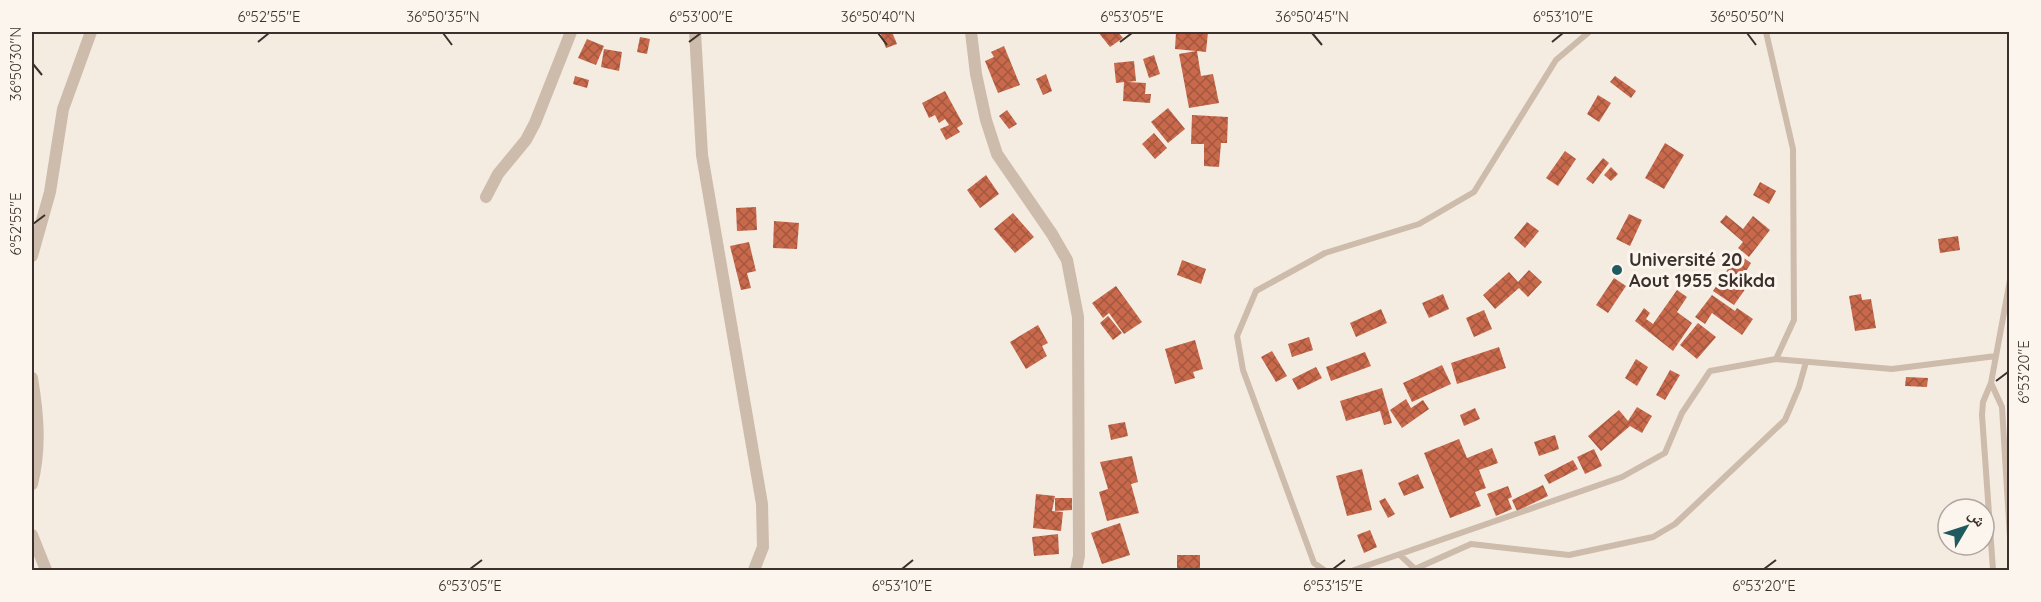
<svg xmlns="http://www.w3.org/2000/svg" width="2041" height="602" font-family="Quicksand,'Noto Naskh Arabic',sans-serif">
<defs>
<pattern id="building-cross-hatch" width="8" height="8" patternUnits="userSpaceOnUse" patternTransform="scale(1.5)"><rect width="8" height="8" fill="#c8694b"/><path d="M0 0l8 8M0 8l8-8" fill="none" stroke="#a4573f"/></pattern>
</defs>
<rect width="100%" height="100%" fill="#f4ebe1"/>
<!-- building -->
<path fill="url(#building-cross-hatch)" d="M880 32H892L897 44 886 48Z
M1098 32H1118L1123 38 1110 47Z
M1176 32H1208L1206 52 1197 51 1201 76 1213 74 1219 103 1189 108 1179 54 1196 51 1175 49Z
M640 37 650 39 647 54 637 52Z
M587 39 604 46 596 65 578 58Z
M1004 46 1020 85 998 93 985 61 994 57 991 52Z
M604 49 622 52 619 71 601 67Z
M1154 55 1160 74 1149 78 1143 59Z
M1134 61 1136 81 1127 82 1146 83 1145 94H1151L1150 103 1123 101 1124 82 1116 83 1114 63Z
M1046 74 1052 91 1043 95 1036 79Z
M575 76 589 80 587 88 573 84Z
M1615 76 1636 91 1631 98 1610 82Z
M945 91 963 124 957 128 960 132 946 140 940 129 949 125 945 119 939 123 935 115 929 118 922 103Z
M1598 95 1611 103 1599 122 1587 114Z
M1168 108 1185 129 1168 143 1151 122Z
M1007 110 1017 124 1009 129 999 116Z
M1192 115 1228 117 1227 143H1221L1219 167 1204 166V144H1191Z
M1154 133 1167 148 1155 159 1142 144Z
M1665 143 1684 155 1664 189 1645 178Z
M1565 151 1576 159 1558 186 1546 178Z
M1603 158 1609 163 1593 184 1586 179Z
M1611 167 1618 174 1611 181 1604 175Z
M986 175 999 194 980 208 967 190Z
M1760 182 1776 191 1769 204 1753 195Z
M756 207 757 230 737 231 736 208Z
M1013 213 1034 237 1015 253 994 229Z
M1629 214 1642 220 1630 246 1616 239Z
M1726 215 1743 229 1753 216 1770 230 1749 257 1738 248 1743 242 1720 222Z
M774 221 799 223 797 249 773 248Z
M1527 222 1539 231 1525 248 1514 238Z
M1958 236 1960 250 1940 253 1938 239Z
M749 242 756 271 747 273 751 288 741 290 730 246Z
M1738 254 1751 263 1743 276 1751 281 1734 305 1713 291Z
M1182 260 1206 269 1201 284 1177 275Z
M1529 270 1542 282 1528 297 1519 288 1495 309 1483 295 1509 272 1518 282Z
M1614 278 1626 286 1608 313 1596 305Z
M1116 286 1142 322 1124 334 1109 313 1103 318 1092 303Z
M1677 290 1687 297 1677 312 1692 323 1673 351 1635 321 1644 308 1650 313 1646 319 1653 324Z
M1443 294 1449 309 1429 318 1422 303Z
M1861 294 1862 300 1871 299 1876 328 1855 331 1849 296Z
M1712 295 1735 311 1737 308 1753 319 1742 335 1712 313 1705 324 1695 317Z
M1381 309 1387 323 1356 337 1350 323Z
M1484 310 1492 329 1474 337 1466 318Z
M1108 316 1122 333 1113 340 1100 323Z
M1698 323 1716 337 1697 359 1680 345Z
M1038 325 1048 343 1042 346 1047 356 1026 369 1010 342Z
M1309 337 1313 350 1292 357 1288 344Z
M1195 340 1203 369 1193 372 1195 378 1175 384 1165 349Z
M1499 347 1506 368 1457 384 1451 363Z
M1272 351 1287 376 1276 382 1261 357Z
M1365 352 1371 366 1331 381 1326 367Z
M1636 359 1648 367 1637 386 1625 378Z
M1442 365 1451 384 1412 402 1403 383Z
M1316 367 1322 378 1298 390 1292 379Z
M1670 370 1680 375 1665 400 1656 395Z
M1906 377 1928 378 1927 387 1905 386Z
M1382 388 1392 423 1384 425 1380 411 1346 421 1340 401Z
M1406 399 1411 408 1423 400 1429 409 1402 428 1390 410Z
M1637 407 1652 416 1642 433 1630 426 1601 451 1588 436 1619 410 1628 421Z
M1475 408 1480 419 1464 426 1460 415Z
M1125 422 1128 436 1111 440 1108 425Z
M1555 435 1559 449 1539 456 1534 442Z
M1459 439 1467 458 1492 448 1498 463 1479 470 1486 488 1475 492 1481 506 1450 518 1424 453Z
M1594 449 1602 466 1585 474 1577 457Z
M1132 456 1138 482 1131 484 1139 513 1107 521 1099 492 1108 489 1100 462Z
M1573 460 1578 469 1549 484 1544 475Z
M1362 469 1372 510 1347 516 1336 476Z
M1418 474 1424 488 1404 496 1398 483Z
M1543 485 1548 496 1517 511 1512 500Z
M1508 486 1512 497 1508 499 1512 509 1496 516 1487 494Z
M1036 494 1055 496 1052 511 1063 512 1061 531 1033 528Z
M1055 498H1072V510L1055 511Z
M1385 498 1395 514 1388 518 1379 501Z
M1120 523 1130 555 1102 564 1091 533Z
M1370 530 1377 547 1364 553 1357 535Z
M1058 534 1059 554 1034 556 1032 537Z
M1177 555H1200V569L1177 570Z"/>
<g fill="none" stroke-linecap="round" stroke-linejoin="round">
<!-- lane -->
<path stroke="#cdbbac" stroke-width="6" d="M1766 32 1793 149 1794 320 1776 359
M1991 383 2010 280
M1400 555 1415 569 1471 544 1569 555 1653 537 1675 524 1785 420 1799 387 1806 362
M1324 570 1314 563 1243 370 1237 336 1256 291 1325 253 1419 224 1474 192 1556 60 1589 32
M1354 570 1622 477 1665 453 1682 413 1710 371 1776 359 1892 369 1996 356
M1993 570 1982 415 1983 402 1991 383 2002 407 2010 538"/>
<!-- street -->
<path stroke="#cdbbac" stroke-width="12" d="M695 32 702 155 762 504 763 547 754 570
M971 32 976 74 986 120 997 154 1052 234 1067 260 1078 317 1079 556 1076 570
M486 197 498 174 526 140 535 123 571 32
M32 256 50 192 63 109 91 32
M32 378C38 414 41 448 32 484
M32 535 46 570"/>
</g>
<!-- ticks -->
<path fill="none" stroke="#3b302b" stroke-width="2" d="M443 33 452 45M878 33 887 45M1312 33 1322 45M1747 33 1756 45M258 42 269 33M689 42 701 33M1120 42 1132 33M1552 42 1563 33M33 64 42 75M33 224 45 215M1996 381 2008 372M470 569 482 560M902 569 913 560M1333 569 1345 560M1764 569 1776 560"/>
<!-- markers -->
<circle fill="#1f5a5e" stroke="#fbf5ee" stroke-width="2" cx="1617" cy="270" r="6"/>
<g text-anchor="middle" stroke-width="6" stroke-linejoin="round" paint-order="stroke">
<!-- poi labels -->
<g font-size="18" font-weight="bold" fill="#3b302b" stroke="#fbf5ee" text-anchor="start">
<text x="1629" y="266">Université 20<tspan x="1629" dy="21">Aout 1955 Skikda</tspan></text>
</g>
</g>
<!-- border -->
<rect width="2041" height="602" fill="none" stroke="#fbf5ee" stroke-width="66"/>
<!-- north arrow -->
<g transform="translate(1966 527) rotate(51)"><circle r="28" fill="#fbf5ee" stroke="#aea6a0" stroke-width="1.5"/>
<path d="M0-4.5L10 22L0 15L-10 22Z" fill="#1f5a5e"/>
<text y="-9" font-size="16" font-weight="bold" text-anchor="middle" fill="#3b302b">ش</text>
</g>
<rect x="33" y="33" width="1975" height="536" fill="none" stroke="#3b302b" stroke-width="2"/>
<g font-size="15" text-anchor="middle" fill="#3b302b">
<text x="269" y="22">6°52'55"E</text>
<text x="443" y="22">36°50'35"N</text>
<text x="701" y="22">6°53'00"E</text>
<text x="878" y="22">36°50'40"N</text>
<text x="1132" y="22">6°53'05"E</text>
<text x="1312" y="22">36°50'45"N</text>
<text x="1563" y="22">6°53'10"E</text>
<text x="1747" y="22">36°50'50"N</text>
<text transform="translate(16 64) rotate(-90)" y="5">36°50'30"N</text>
<text transform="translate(16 224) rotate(-90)" y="5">6°52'55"E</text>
<text transform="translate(2024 372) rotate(-90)" y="5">6°53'20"E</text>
<text x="470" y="591">6°53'05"E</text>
<text x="902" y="591">6°53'10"E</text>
<text x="1333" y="591">6°53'15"E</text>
<text x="1764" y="591">6°53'20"E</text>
</g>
</svg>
